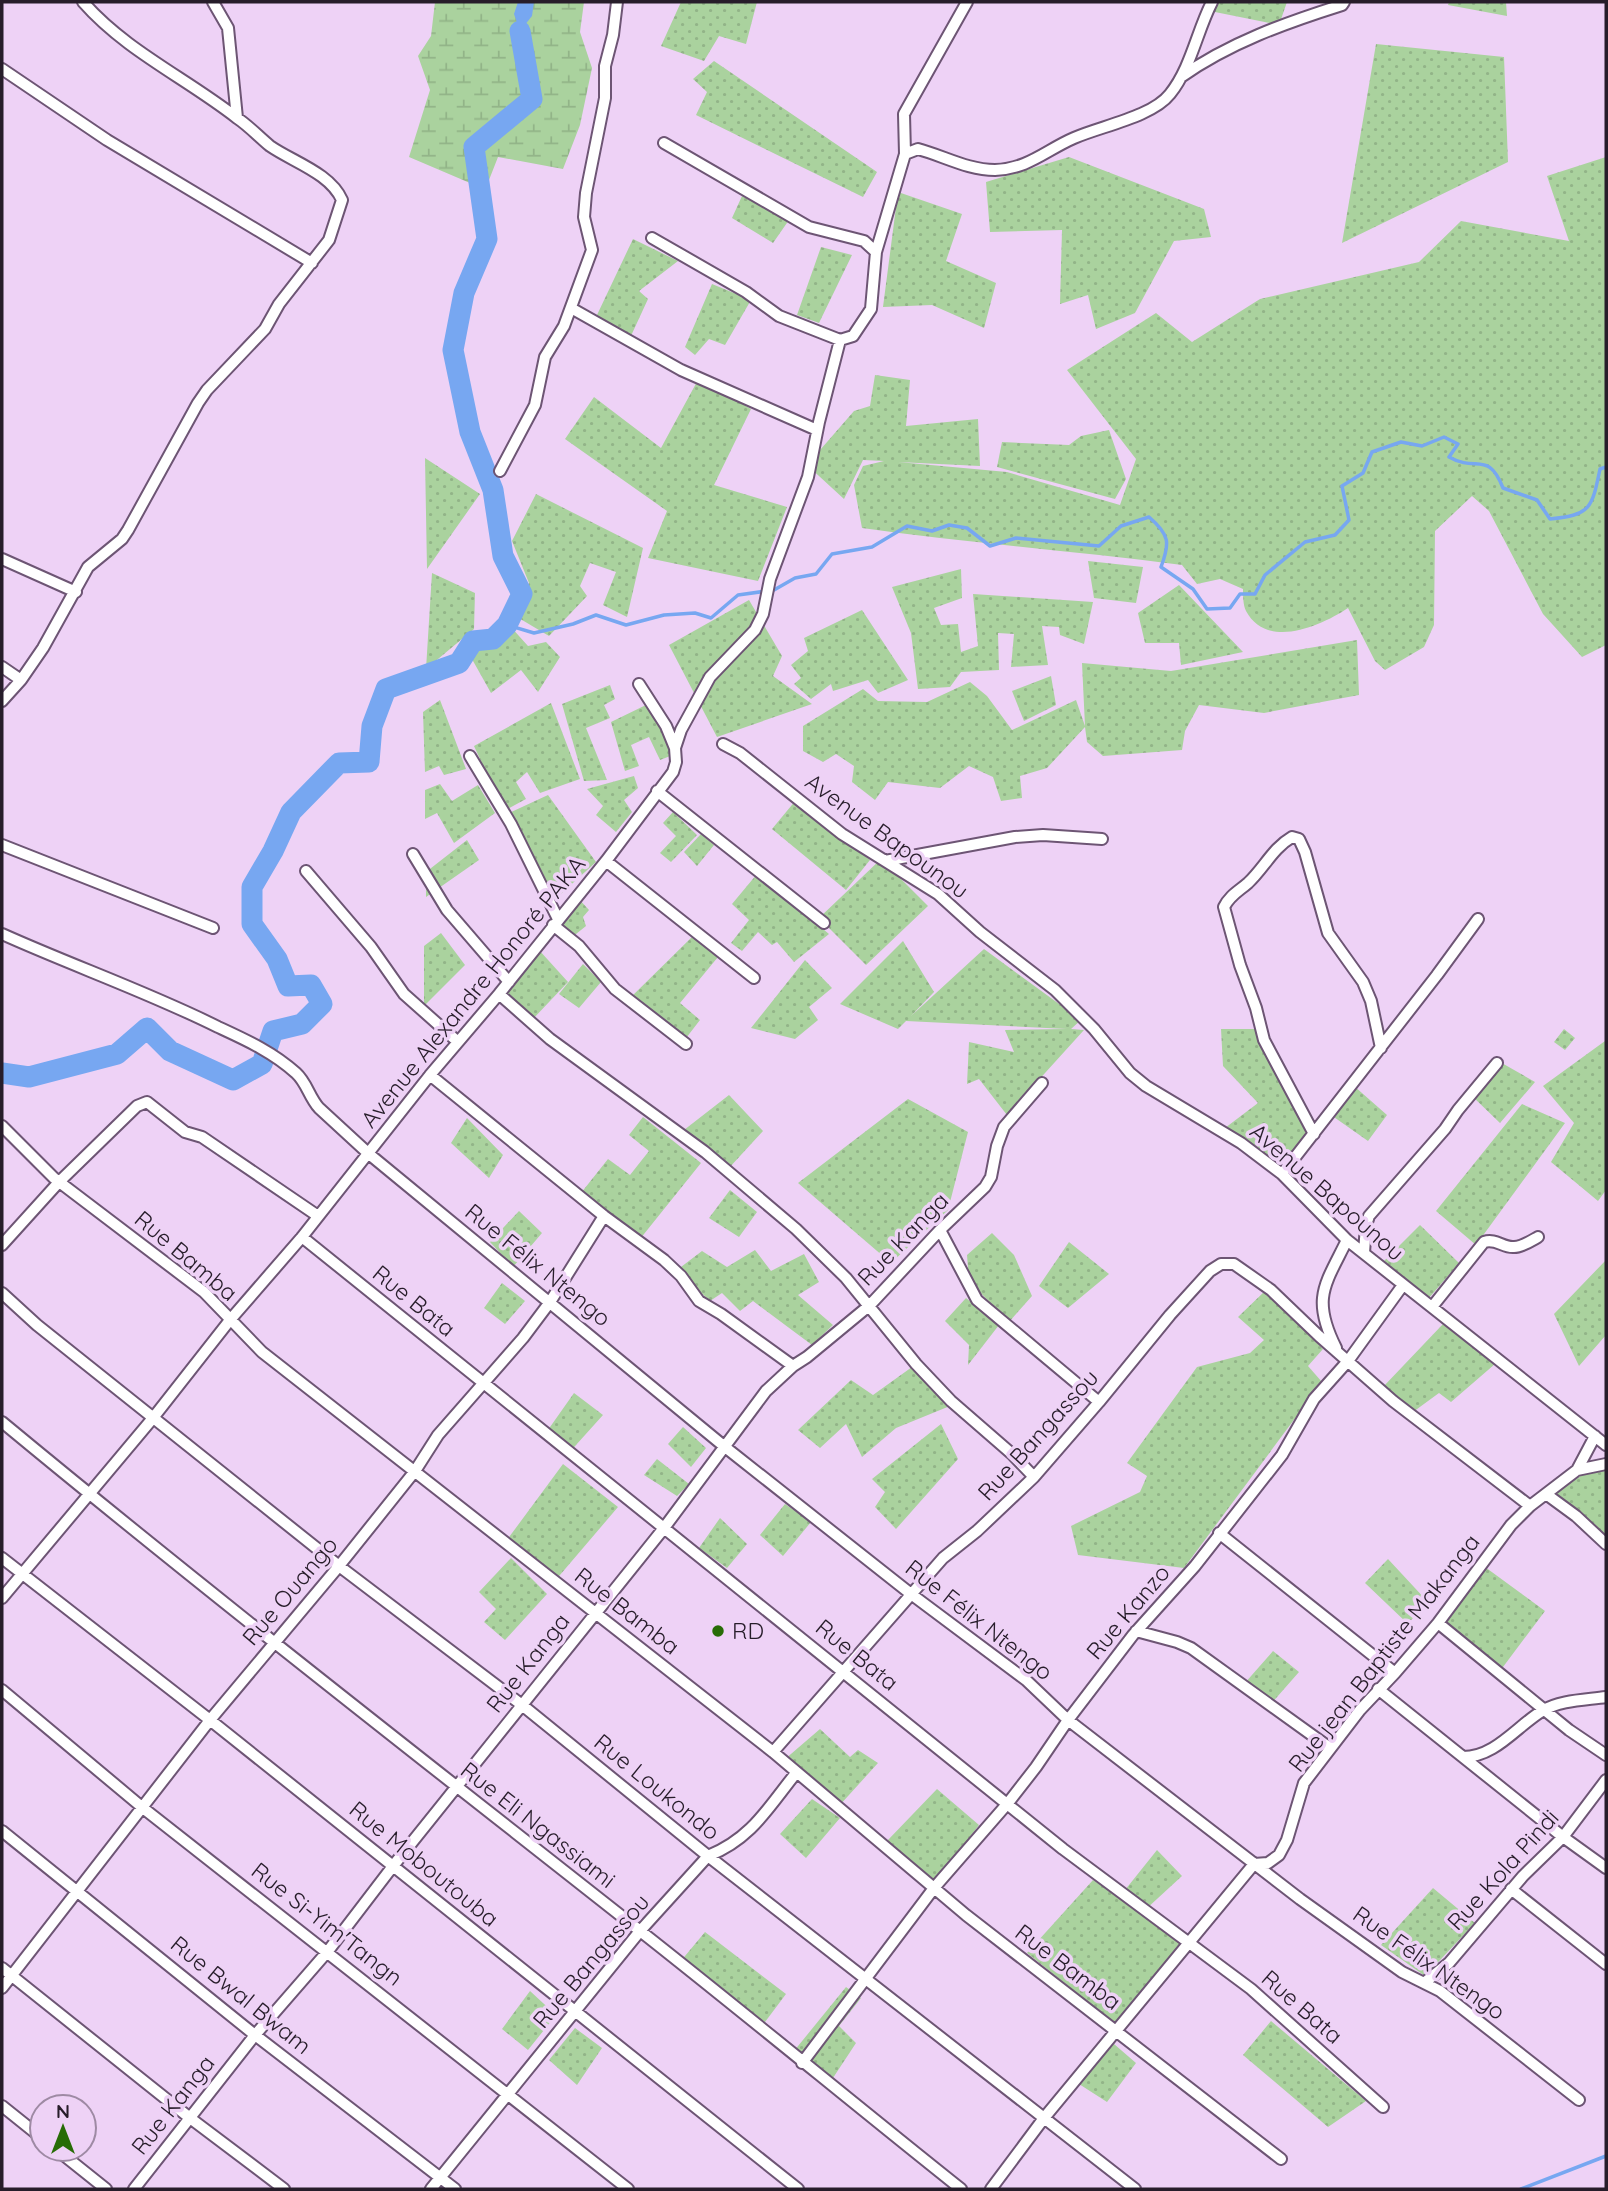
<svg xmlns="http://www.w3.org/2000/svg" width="1608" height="2191" font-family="Quicksand,sans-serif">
<defs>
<pattern id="grass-dots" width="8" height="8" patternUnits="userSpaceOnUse" patternTransform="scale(1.75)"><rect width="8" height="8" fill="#aad29e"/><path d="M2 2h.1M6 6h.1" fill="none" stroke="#92b488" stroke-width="1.8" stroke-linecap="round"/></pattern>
<pattern id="wetland-marsh" width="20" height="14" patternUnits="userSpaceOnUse" patternTransform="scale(1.75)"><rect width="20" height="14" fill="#aad29e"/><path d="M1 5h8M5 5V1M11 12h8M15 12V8" fill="none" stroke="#92b488"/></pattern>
</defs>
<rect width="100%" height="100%" fill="#eed2f6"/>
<!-- grass -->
<path fill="url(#grass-dots)" d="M681 2H757L746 44 719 36 704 61 661 46Z
M1215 2H1287L1279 25 1210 11Z
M1449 2H1506L1507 16 1448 5Z
M1376 44 1504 57 1508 162 1342 243Z
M714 61 877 172 863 197 696 115 707 92 693 79Z
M1069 157 1204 209 1211 237 1174 241 1135 313 1096 329 1088 295 1060 304 1062 230 990 232 986 182Z
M1606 157V645L1582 657 1543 614 1489 511 1472 496 1435 531 1434 625 1424 647 1385 670 1375 661 1348 608C1321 626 1267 650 1246 611 1243 605 1243 595 1243 589L1220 579 1197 584 1182 565C1076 551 969 543 862 528L854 485 863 466 884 461 863 460 844 499 807 465 854 411 870 406 875 375 910 380 906 426 978 419 980 466 898 462 1007 472 1120 505 1136 459 1067 370 1156 313 1192 342 1260 299 1419 262 1461 221 1569 241 1547 176Z
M898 192 962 214 946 261 996 283 984 328 932 305 883 307Z
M742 196 789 220 773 243 732 218Z
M633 239 678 261 639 291 648 299 630 338 597 315Z
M821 247 852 255 819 323 797 315Z
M712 284 751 300 725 345 709 339 695 355 685 347Z
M699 378 751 409 714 485 787 507 758 581 648 558 667 511 565 439 594 397 661 448Z
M1109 430 1126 479 1115 499 997 467 1002 442 1069 445 1081 436Z
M425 458 480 494 427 569Z
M536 494 643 548 627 617 603 605 616 572 590 563 580 586 587 596 549 636 512 614 529 583 512 541Z
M1088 561 1143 567 1136 603 1094 598Z
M961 569 962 598 934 608 941 625 958 624 961 652 978 646 973 594 1093 602 1084 644 1060 635 1059 627 1042 626 1048 665 1011 667 1014 634 998 633 999 670 961 672 950 687 918 689 911 633 892 587Z
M432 573 475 593 474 629 426 669Z
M1179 585 1243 652 1181 665 1179 643H1145L1138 613Z
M749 600 782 656 773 676 812 704 717 737 669 645Z
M862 610 908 680 878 693 868 680 833 691 831 684 811 699 794 684 801 678 791 665 808 651 804 638Z
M510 626 528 646 546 642 560 657 538 692 521 670 491 693 468 652Z
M1357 640 1359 695 1264 713 1199 705 1185 731 1182 750 1103 756 1087 742 1085 727 1047 768 1020 776 1022 798 1001 801 993 777 969 766 940 788 888 782 875 800 852 782 854 766 836 754 823 762 803 751V726L863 689 878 701 927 702 970 682 987 696 1012 730 1076 700 1085 726 1082 663 1171 671Z
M1051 676 1056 705 1024 721 1012 691Z
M610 685 615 699 604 705 610 718 586 728 607 780 584 781 562 704Z
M440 700 466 769 444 775 439 766 425 772 423 712Z
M551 703 580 779 540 793 527 772 516 782 526 799 504 811 474 746Z
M648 704 678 753 660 760 649 737 631 745 639 766 625 771 611 722Z
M634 776 638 788 624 800 632 812 616 832 596 815 603 806 587 789Z
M440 784 452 801 478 785 495 813 454 843 437 813 425 819V790Z
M548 795 596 862 552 902 507 814Z
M796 800 870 860 846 890 772 829Z
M673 812 697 835 671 862 660 853 676 836 663 823Z
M701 834 714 845 697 866 684 852Z
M467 840 479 860 426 897V872Z
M881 859 928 906 866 965 819 918Z
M757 874 829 934 794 962 777 942 772 945 758 932 742 951 731 943 749 920 732 904Z
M578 898 589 910 583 917 586 926 571 938 557 923Z
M441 933 465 965 424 1006V946Z
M694 935 718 957 680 1003 700 1020 683 1042 627 1001Z
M903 941 934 992 911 1016 984 949 1081 1020 1071 1029 1084 1030 1007 1115 979 1079 967 1084 969 1042 1014 1052 1005 1030 1067 1029 906 1021 898 1029 840 1004Z
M539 950 568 982 532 1020 504 992Z
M805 960 832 988 809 1007 818 1020 795 1039 751 1028Z
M583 964 601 982 579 1008 559 994Z
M1221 1029H1258L1309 1133 1280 1169 1225 1128 1258 1103 1223 1066Z
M1564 1029 1575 1038 1565 1050 1554 1042Z
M1605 1041 1606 1190 1598 1201 1551 1162 1574 1123 1543 1086Z
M1500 1062 1535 1082 1500 1123 1472 1096Z
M1354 1086 1387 1115 1368 1141 1331 1115Z
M729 1095 763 1131 729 1168 684 1130Z
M908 1099 968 1132 948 1210 891 1263 798 1183Z
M1522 1104 1565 1123 1476 1245 1436 1211Z
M643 1117 701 1163 640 1239 581 1193 608 1159 630 1175 649 1151 629 1135Z
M467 1118 503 1155 489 1178 451 1143Z
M730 1190 757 1212 739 1237 709 1218Z
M519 1211 542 1233 513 1267 490 1242Z
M1420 1225 1459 1263 1429 1298 1381 1264Z
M992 1233 1014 1255 1032 1296 1009 1322 969 1281 967 1255Z
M1069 1242 1109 1274 1068 1308 1039 1286Z
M755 1250 771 1271 804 1254 819 1282 798 1295 833 1325 812 1345 753 1301 740 1311 722 1293 710 1301 677 1270 702 1251 727 1267Z
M1606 1260V1335L1579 1366 1554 1314Z
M502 1283 525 1301 505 1324 484 1308Z
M1266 1290 1323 1349 1308 1366 1322 1382 1184 1568 1078 1555 1071 1526 1140 1492 1147 1476 1127 1463 1197 1367 1250 1353 1264 1340 1238 1317Z
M966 1298 999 1325 968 1365 969 1345 945 1321Z
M1443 1324 1495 1364 1451 1402 1439 1393 1413 1412 1383 1387Z
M912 1367 950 1406 896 1428 862 1457 846 1424 820 1448 798 1430 851 1380 873 1395Z
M574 1393 603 1415 567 1455 543 1437Z
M941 1424 958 1459 896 1529 875 1507 885 1492 872 1479Z
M683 1427 706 1448 691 1467 668 1444Z
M657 1459 689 1484 677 1496 644 1475Z
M563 1464 618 1507 554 1582 504 1544Z
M1606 1468V1538L1553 1495 1589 1470Z
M785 1504 811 1522 783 1556 760 1535Z
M720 1518 747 1544 727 1568 699 1548Z
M511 1558 547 1594 505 1640 484 1622 496 1609 479 1592Z
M1388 1559 1427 1601 1408 1624 1365 1583Z
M1485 1567 1545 1611 1500 1671 1446 1622Z
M1273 1651 1299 1672 1270 1705 1244 1684Z
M820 1729 850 1757 858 1750 878 1763 839 1806 784 1760Z
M937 1789 979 1825 934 1883 887 1841Z
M812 1799 840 1818 806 1858 780 1834Z
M1157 1850 1182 1876 1145 1910 1125 1890Z
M1093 1880 1185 1939 1116 2024 1027 1953Z
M1433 1888 1475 1923 1425 1976 1381 1945Z
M705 1932 786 1994 762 2026 680 1962Z
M846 1987 861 1998 839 2026 856 2043 829 2084 794 2051Z
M530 1991 556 2015 528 2050 502 2029Z
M1271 2021 1366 2101 1328 2127 1243 2055Z
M575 2028 602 2048 577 2085 549 2060Z
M1114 2044 1136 2063 1107 2102 1079 2084Z"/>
<!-- wetland -->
<path fill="url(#wetland-marsh)" d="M435 2H584L580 32 592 68 580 125 563 169 498 157 489 180 470 183 409 157 430 90 418 56 431 36Z"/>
<!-- water -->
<path fill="#77a7f1" d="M518 2H534L532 16 520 31 514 14Z"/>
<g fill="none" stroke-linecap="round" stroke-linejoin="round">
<!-- stream -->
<path stroke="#77a7f1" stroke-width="3.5" d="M507 625 534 633 573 624 596 615 626 625 664 615 695 613 711 618 738 595 774 590 795 578 816 574 832 554 872 547 907 526 932 531 949 525 967 528 990 546 1016 538 1099 546 1121 526 1149 517C1170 535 1170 543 1161 567L1193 589 1207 609 1230 608 1240 594H1255L1265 575 1305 542 1335 535 1349 520 1342 486 1363 473 1372 452 1401 442 1422 446 1444 437 1458 444 1449 457C1477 473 1488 450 1503 488L1537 500 1550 519C1591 515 1592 508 1600 469L1606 467
M1521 2189 1606 2156"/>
<!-- river -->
<path stroke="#77a7f1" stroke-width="21" d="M2 1073 29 1077 117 1054 147 1028 170 1051 233 1080 262 1064 273 1031 302 1024 322 1004 311 985 288 986 277 959 252 924V887L273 851 291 812 339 763 369 762 372 726 386 689 459 663 473 641 493 639 507 625 522 594 503 556 493 490 470 432 453 350 464 293 487 239 474 147 532 99 520 31"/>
<!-- street casing -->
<g stroke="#6d5574" stroke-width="14">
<path id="street" d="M213 2 228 28 237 118
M2 69 107 140 312 263
M1181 77C1229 43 1285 23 1342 5L1344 2
M664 143 809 227 864 241 876 252 905 154 918 149C944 156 968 170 995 170 1028 169 1046 150 1074 138 1101 126 1152 117 1170 94 1191 68 1197 31 1212 2
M905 154 904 114 967 2
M652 238 746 292 779 316 840 340 853 336 871 309 876 252
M571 308 681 370 817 430
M500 471 535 405 545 357 564 326 592 250 584 217 586 193 605 98V66L613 35 617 2
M2 559 76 592
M2 667 21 680
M639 684 666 726 675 748
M2 701 21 680 43 648 88 567 122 539 128 530 198 403 207 390 265 329 279 304 329 240 342 200C330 173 293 162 270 146 259 137 249 126 237 118 186 78 126 51 83 2
M723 744 740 753 842 834 938 894 980 932 1055 990 1094 1029 1130 1073 1146 1086 1241 1143 1282 1174 1347 1240 1606 1445
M470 756 511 824 558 919
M657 791 824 923
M2 845 213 928
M413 854 447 910 509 982
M606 861 754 978
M885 861 1015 837 1043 835 1102 839
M306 871 371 947 404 994 458 1042
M553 925 579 946 615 989 686 1044
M2 934C73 966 148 992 218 1027 246 1040 273 1052 296 1073 307 1083 309 1097 319 1108L369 1154 725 1447 911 1594 1026 1680 1068 1720 1300 1899 1402 1972 1440 1991 1579 2100
M499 994 550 1039 705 1152 796 1229 846 1278 916 1364 951 1401 1012 1454 1034 1477
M430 1075 604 1216 664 1260 681 1276 699 1301 721 1314 793 1366
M2 1126 54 1178 204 1292 262 1352 773 1752 966 1915 1281 2159
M1314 1134 1264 1040 1256 1008 1240 965 1224 907C1230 895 1239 891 1248 883 1264 868 1273 848 1292 837L1299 839 1305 852 1328 933 1363 982 1371 1001 1381 1048
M1282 1174 1437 975 1478 919
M940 1230 977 1300 1099 1402
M302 1237 1063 1849 1251 1989 1383 2107
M2 1245 59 1182 137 1106 147 1102 185 1132 202 1137 318 1216
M1364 1253 1366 1225 1369 1216 1445 1129 1458 1110 1497 1063
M2 1293 37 1325 339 1566 522 1705 708 1856 1135 2189
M1432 1307 1484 1242C1496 1238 1503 1248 1514 1247 1522 1247 1531 1241 1538 1237
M1336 1348C1311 1298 1325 1285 1347 1240
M2 1422C211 1595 426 1762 639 1930 747 2015 853 2103 961 2189
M1577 1470 1595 1436
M1546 1494 1576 1516 1606 1544
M1219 1533 1395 1673
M2 1558 210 1720 798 2189
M2 1598 153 1418 230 1320 302 1237 430 1075 499 994 606 861 673 772 676 762 675 748 681 730 710 677 755 630 763 614 770 579 808 477 819 422 840 340
M1438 1623 1569 1730 1606 1755
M1136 1631 1177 1642 1191 1648 1330 1748
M1378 1689 1563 1837 1606 1868
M2 1690 143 1808 628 2189
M773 1752 943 1558 977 1531 1034 1477 1099 1402 1170 1315 1210 1271 1221 1264H1234L1271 1290 1319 1336 1393 1401 1530 1506
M1463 1757C1495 1757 1516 1727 1542 1711 1560 1700 1586 1700 1606 1697
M2 1831 255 2035 455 2189
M1511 1889 1606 1964
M2 1968 190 2118 284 2189
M1424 1983 1449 1963 1523 1876 1563 1837 1606 1780
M2 1988 210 1720 339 1566 415 1471 438 1435 523 1338 550 1302 604 1216
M802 2063 934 1888 1008 1803 1036 1767 1068 1720 1133 1635 1195 1566 1282 1455 1314 1399 1348 1361 1403 1285
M2 2106 42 2138
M56 2149 106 2189
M134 2189 255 2035 328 1951 393 1866 664 1528 766 1391 793 1366 807 1357 870 1305 940 1230 985 1187 991 1177 997 1146 1004 1127 1042 1083
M431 2189 640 1931 708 1856C751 1839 768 1808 796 1773
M991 2189 1044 2118 1254 1864 1268 1863 1279 1855 1287 1840 1304 1783 1360 1710 1395 1673 1438 1623 1511 1525 1530 1506 1577 1470 1606 1464"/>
</g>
<!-- street -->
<use href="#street" stroke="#fff" stroke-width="10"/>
</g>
<!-- markers -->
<circle fill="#276c06" stroke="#eed2f6" stroke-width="2.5" cx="718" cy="1631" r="7"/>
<g text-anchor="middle" stroke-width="7" stroke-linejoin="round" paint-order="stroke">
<!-- street labels -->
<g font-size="23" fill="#271d2a" stroke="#eed2f6">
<text transform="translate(887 836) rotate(36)" y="8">Avenue Bapounou</text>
<text transform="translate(473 992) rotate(-51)" y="8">Avenue Alexandre Honoré PAKA</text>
<text transform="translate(1327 1192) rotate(41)" y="8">Avenue Bapounou</text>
<text transform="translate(903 1239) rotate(-46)" y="8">Rue Kanga</text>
<text transform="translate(186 1256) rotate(40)" y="8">Rue Bamba</text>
<text transform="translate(538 1265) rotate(39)" y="8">Rue Félix Ntengo</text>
<text transform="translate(414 1301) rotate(39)" y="8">Rue Bata</text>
<text transform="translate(1038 1435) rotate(-48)" y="8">Rue Bangassou</text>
<text transform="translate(290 1591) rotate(-50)" y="8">Rue Ouango</text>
<text transform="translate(627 1611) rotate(38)" y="8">Rue Bamba</text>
<text transform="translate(1128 1612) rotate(-50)" y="8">Rue Kanzo</text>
<text transform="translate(979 1620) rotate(38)" y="8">Rue Félix Ntengo</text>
<text transform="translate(1384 1653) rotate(-52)" y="8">Rue jean Baptiste Makanga</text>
<text transform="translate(857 1655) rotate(39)" y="8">Rue Bata</text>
<text transform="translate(528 1663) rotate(-52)" y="8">Rue Kanga</text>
<text transform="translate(657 1787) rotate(39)" y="8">Rue Loukondo</text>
<text transform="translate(538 1825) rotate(38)" y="8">Rue Eli Ngassiami</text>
<text transform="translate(424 1864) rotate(39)" y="8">Rue Moboutouba</text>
<text transform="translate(1503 1870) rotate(-48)" y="8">Rue Kola Pindi</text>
<text transform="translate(327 1924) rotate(38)" y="8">Rue Si-Yim'Tangn</text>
<text transform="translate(591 1961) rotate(-50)" y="8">Rue Bangassou</text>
<text transform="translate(1429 1963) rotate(35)" y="8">Rue Félix Ntengo</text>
<text transform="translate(1068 1967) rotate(37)" y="8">Rue Bamba</text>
<text transform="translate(241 1995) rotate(39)" y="8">Rue Bwal Bwam</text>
<text transform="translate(1302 2007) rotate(41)" y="8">Rue Bata</text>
<text transform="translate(173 2105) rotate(-52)" y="8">Rue Kanga</text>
</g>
<!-- poi labels -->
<g font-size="23" fill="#271d2a" stroke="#eed2f6" text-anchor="start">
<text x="732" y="1639">RD</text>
</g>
</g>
<!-- border -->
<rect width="1608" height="2191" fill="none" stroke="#271d2a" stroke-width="7"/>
<!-- north arrow -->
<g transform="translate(63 2128)"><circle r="33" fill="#eed2f6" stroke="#9e8aa4" stroke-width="2"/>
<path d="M0-5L12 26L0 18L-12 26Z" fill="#276c06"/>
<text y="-10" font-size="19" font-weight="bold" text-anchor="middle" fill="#271d2a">N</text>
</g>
</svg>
